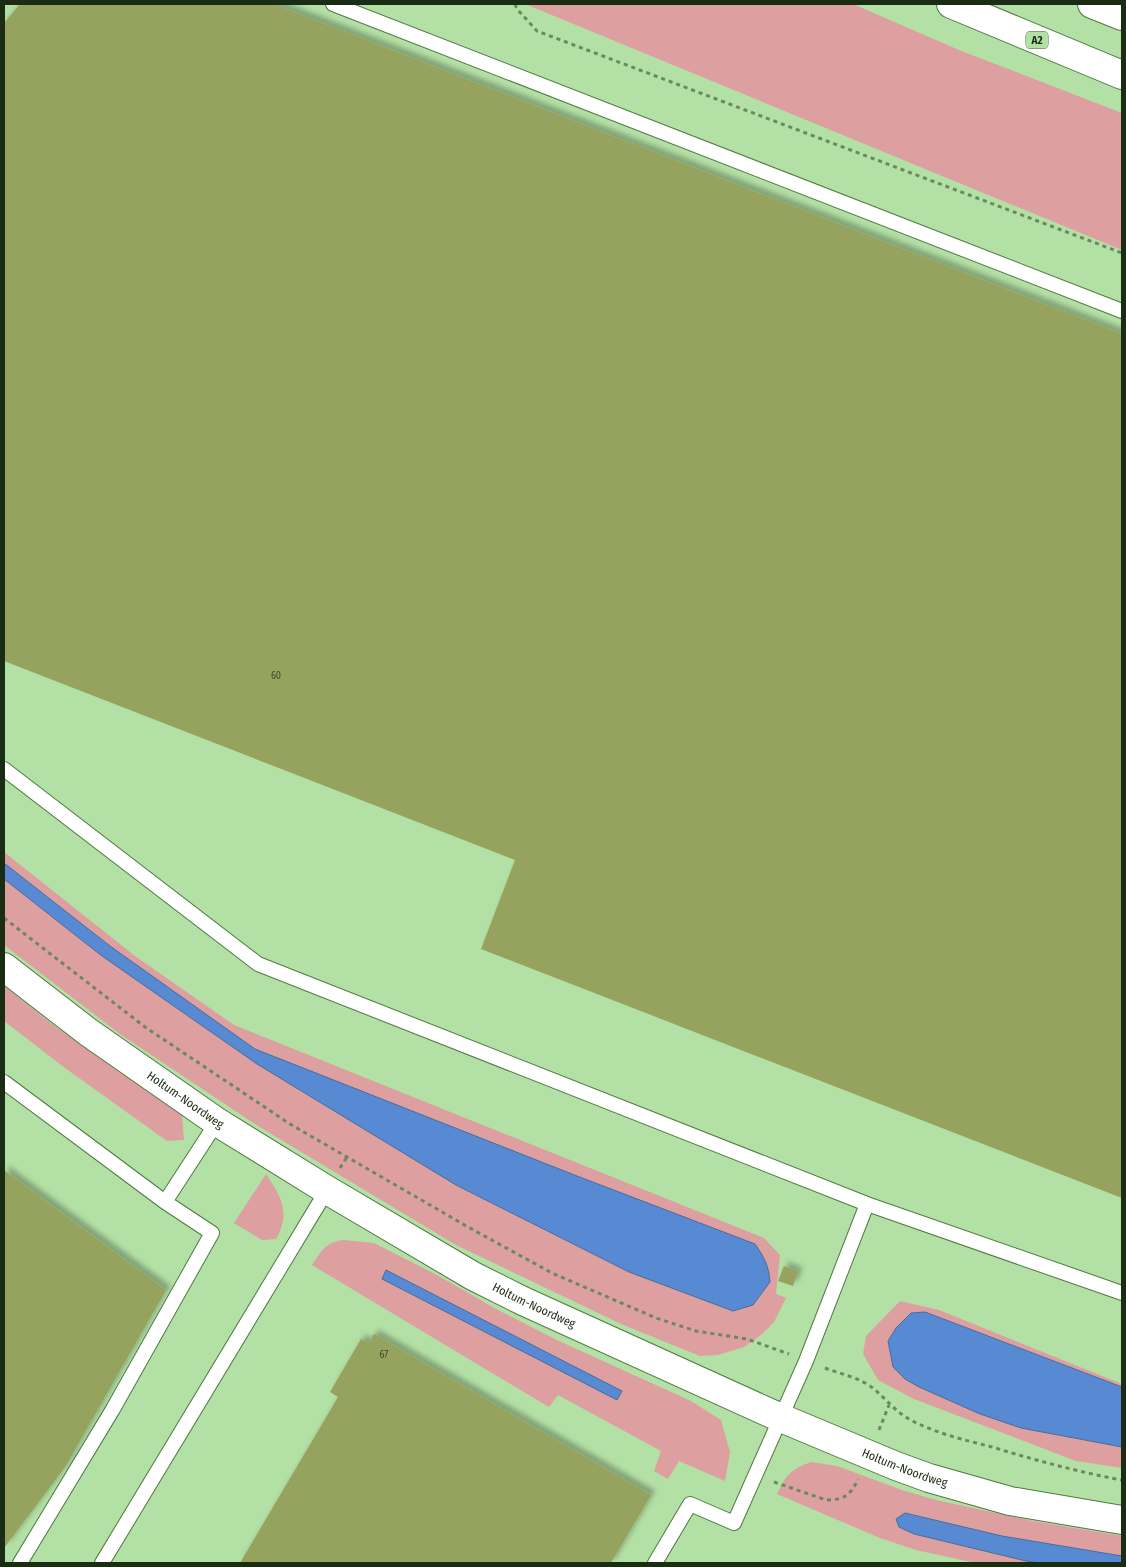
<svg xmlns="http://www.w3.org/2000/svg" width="1126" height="1567" font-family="'Fira Sans Condensed',sans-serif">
<defs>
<filter id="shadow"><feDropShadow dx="4.5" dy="-4.5" stdDeviation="2.5" flood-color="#0004"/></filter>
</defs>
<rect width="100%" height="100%" fill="#b3e0a4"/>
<!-- green -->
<path fill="#de9fa0" d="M525 4H853L959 50 1122 113V250Z
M4 852 135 956 234 1025 764 1238 780 1255 776 1294 786 1298 774 1322 761 1335 744 1347 718 1355 700 1356 621 1324 456 1245 258 1126 120 1034 4 945Z
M4 986 56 1027 182 1114 184 1140 167 1141 65 1068 4 1021Z
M266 1174C281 1196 291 1213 276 1239L262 1240 234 1223Z
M343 1240 374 1243 437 1275 498 1310 559 1341 691 1401 721 1420 730 1452 725 1481 679 1461 668 1479 654 1471 661 1451 558 1395 549 1407 312 1265C322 1250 325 1243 343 1240Z
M900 1301 939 1310 1122 1384V1468L1076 1461 914 1399 878 1380 863 1354 866 1336Z
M811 1462 837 1466 902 1490 936 1500 1033 1521 1122 1536V1563H976L916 1550 880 1538 777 1494C787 1474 790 1470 811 1462Z"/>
<!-- water -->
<path fill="#588ad3" stroke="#466e9a" d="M4 863 110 946 255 1049 577 1176 755 1244C764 1257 769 1266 770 1282L753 1305 733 1311 629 1272 456 1185 257 1064 102 956 4 879Z
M386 1270 622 1391 617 1400 382 1279Z
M925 1312 1122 1387V1447L1021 1428 980 1414 919 1387 905 1379 893 1367 888 1341 896 1328 911 1313Z
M905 1513 1002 1536 1122 1556V1563H1040L1026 1561 914 1534 899 1527 896 1519Z"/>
<!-- building -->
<path fill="#96a35e" filter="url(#shadow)" d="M20 4H274L1122 334V1198L481 949 515 860 4 661V23Z
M4 1170 166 1290 65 1467 4 1548Z
M784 1266 798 1272 793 1286 778 1281Z
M374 1334 651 1495 611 1563H240L338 1397 330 1392 361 1339 369 1343Z"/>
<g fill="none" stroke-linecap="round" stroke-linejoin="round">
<!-- service casing -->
<g stroke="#507942" stroke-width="16">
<path id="service" d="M333 4 1122 311
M4 769 258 964 867 1204 1122 1293
M4 1082 165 1202 212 1233 113 1409 20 1563
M165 1202 217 1122
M102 1563 327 1190
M655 1563 690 1504 734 1523 806 1361 867 1204"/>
</g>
<!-- tertiary casing -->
<g stroke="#507942" stroke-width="30">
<g id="tertiary">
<path id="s1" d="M4 967 88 1032 217 1122 327 1190 473 1276 523 1301 781 1418 896 1466 929 1478 1010 1501 1122 1520"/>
</g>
</g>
<!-- motorway casing -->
<g stroke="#507942" stroke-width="30">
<path id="motorway" d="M951 4 1122 75
M1092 4 1122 16"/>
</g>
<!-- path -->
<path stroke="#6a895f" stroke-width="3" stroke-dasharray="4 4" stroke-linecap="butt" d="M515 4 517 9 537 31 1122 253
M4 918 145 1027 290 1124 468 1227 552 1273 656 1318 696 1331 747 1339 789 1354
M340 1168 347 1157
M825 1368C841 1374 861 1378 874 1389 886 1399 895 1411 909 1419 934 1433 965 1440 992 1447 1035 1460 1078 1472 1122 1480
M879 1430 889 1405
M774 1482 826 1500C844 1500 851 1495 858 1479"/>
<!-- service -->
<use href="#service" stroke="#fff" stroke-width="14"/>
<!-- tertiary -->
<use href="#tertiary" stroke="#fff" stroke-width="28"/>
<!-- motorway -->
<use href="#motorway" stroke="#fff" stroke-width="28"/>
</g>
<g text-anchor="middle" stroke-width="4.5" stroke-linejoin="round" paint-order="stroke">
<!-- number labels -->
<g font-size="10" fill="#3a4a27">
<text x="276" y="679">60</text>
<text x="384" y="1358">67</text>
</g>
<!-- shield labels -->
<rect fill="#b3e0a4" stroke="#496240" stroke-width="1" x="1026" y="31.5" width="22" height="17" rx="4"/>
<g font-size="11" font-weight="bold" fill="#1b2c15">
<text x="1037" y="44">A2</text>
</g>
<!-- street labels -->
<g font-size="12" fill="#1b2c15" stroke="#b3e0a4">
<text dy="4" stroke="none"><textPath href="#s1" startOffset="225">Holtum-Noordweg</textPath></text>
<text dy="4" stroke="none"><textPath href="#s1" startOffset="630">Holtum-Noordweg</textPath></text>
<text dy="4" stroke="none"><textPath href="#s1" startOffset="1035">Holtum-Noordweg</textPath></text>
</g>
</g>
<!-- border -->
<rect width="1126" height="1567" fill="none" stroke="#1b2c15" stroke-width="10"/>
</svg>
